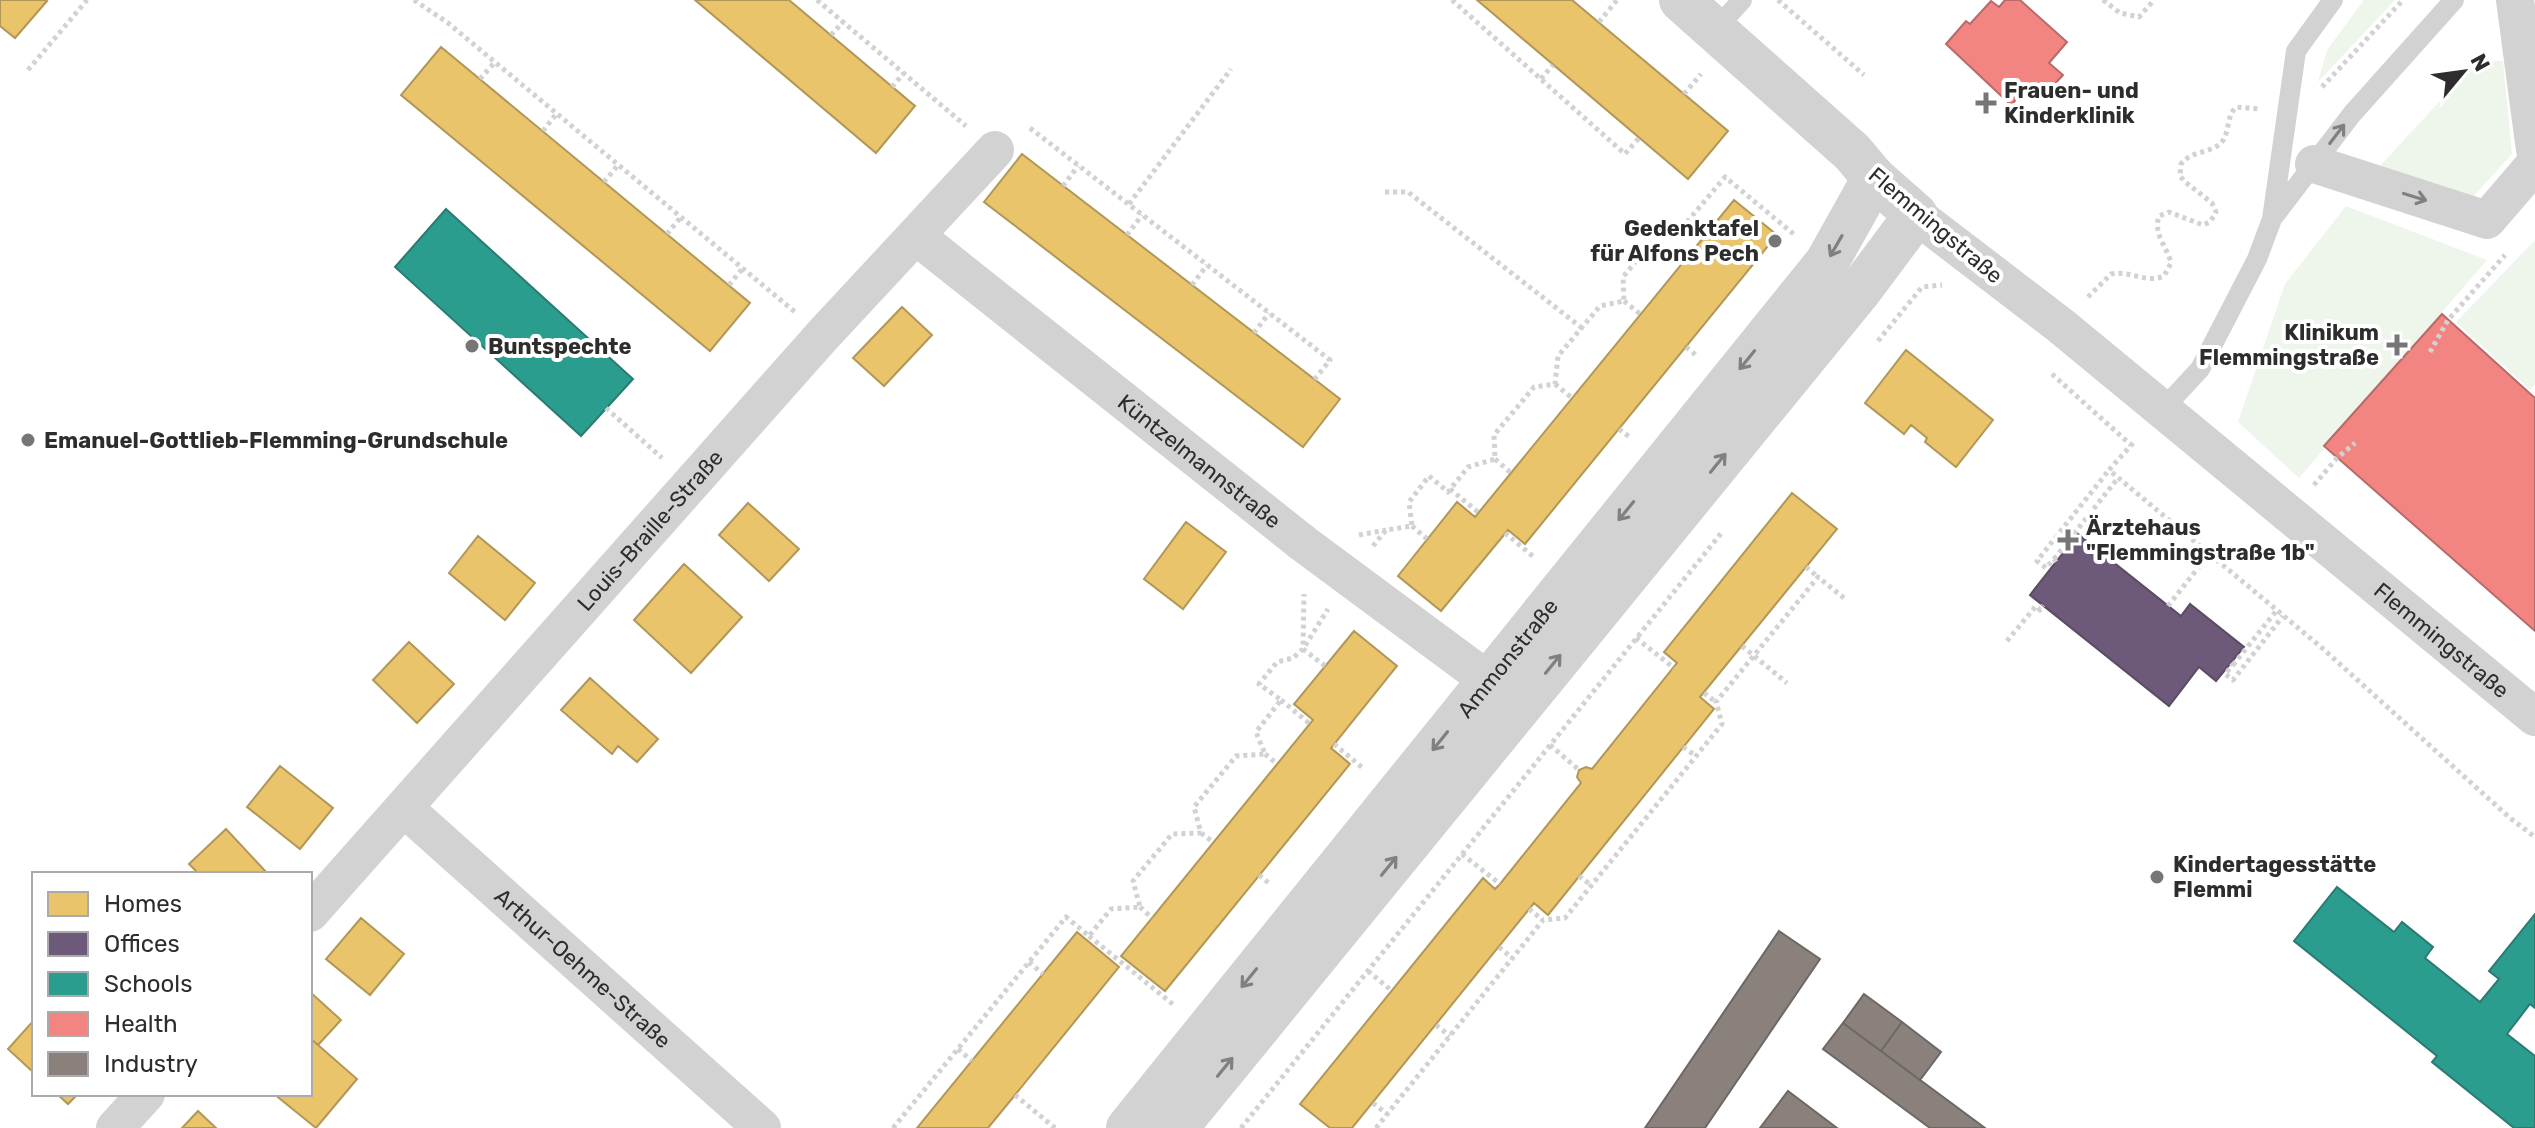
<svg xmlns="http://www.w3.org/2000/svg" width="2535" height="1128" font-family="Rubik,sans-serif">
<rect width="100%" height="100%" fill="#fff"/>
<!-- green -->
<path fill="#eef5ea" d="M2364 0H2395L2318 82 2327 50Z
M2477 61H2503L2512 154 2470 200 2378 168Z
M2346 206 2487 260 2299 478 2238 422 2285 284Z
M2535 240V384L2530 390 2456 322Z"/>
<!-- homes -->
<path fill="#e9c46a" stroke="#b19758" stroke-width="2" d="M0 0H45L47 1 15 38 0 26Z
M695 0H789L915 106 876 153Z
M1477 0H1572L1728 131 1688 179Z
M441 47 750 303 710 351 401 95Z
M1022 154 1340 399 1303 447 984 202Z
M1734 200 1777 235 1525 544 1508 530 1441 611 1398 576 1457 502 1475 517Z
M902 307 932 335 884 386 853 358Z
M1906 350 1993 420 1956 467 1925 442 1927 438 1911 425 1904 434 1865 403Z
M1792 493 1837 529 1700 697 1714 709 1548 915 1534 903 1352 1128H1330L1300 1104 1483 878 1495 889 1500 884 1581 783 1577 777 1579 770 1586 767 1592 769 1677 663 1664 652Z
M748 503 799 549 769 581 719 535Z
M1186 522 1226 552 1183 609 1144 579Z
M478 536 535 583 505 620 449 573Z
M684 564 742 617 691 673 634 620Z
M1354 631 1397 666 1331 748 1350 764 1165 991 1121 956 1313 720 1294 704Z
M409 642 454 684 417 723 373 680Z
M590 678 658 739 637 762 618 746 612 754 561 710Z
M280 766 333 808 300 849 247 807Z
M226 829 268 874H199L189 864Z
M361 918 404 954 370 995 326 959Z
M1077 932 1119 967 1015 1095 988 1128H917Z
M310 992 341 1020 318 1045 310 1038Z
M34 1020V1073L8 1049Z
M310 1038 357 1079 316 1128 274 1094H310Z
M57 1094H78L68 1104Z
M198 1111 216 1128H182Z"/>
<!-- offices -->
<path fill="#6d597a" stroke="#5a4c63" stroke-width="2" d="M2078 534 2181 616 2190 604 2244 647 2216 681 2199 667 2169 706 2030 595Z"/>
<!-- schools -->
<path fill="#2a9d8f" stroke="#2b7b72" stroke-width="2" d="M446 209 633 379 581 436 395 267Z
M2337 887 2394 932 2402 922 2433 947 2425 958 2480 1002 2499 979 2489 971 2535 914V1008L2530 1004 2507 1034 2535 1056V1128H2514L2432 1062 2437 1056 2294 941Z"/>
<!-- health -->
<path fill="#f28482" stroke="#b76a68" stroke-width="2" d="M2005 0H2020L2067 42 2049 63 2063 75 2041 99 2028 86 2011 105 1946 44 1966 21 1970 24 1991 1 1999 7Z
M2442 314 2535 398V631L2324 446Z"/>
<!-- industry -->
<path fill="#8a817c" stroke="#6e6864" stroke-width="2" d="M1779 931 1820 959 1705 1128H1645Z
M1864 994 1902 1022 1881 1051 1843 1023Z
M1902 1022 1941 1052 1920 1080 1881 1051Z
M1843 1023 1881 1051 1985 1128H1930L1823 1049Z
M1788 1091 1837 1128H1760Z"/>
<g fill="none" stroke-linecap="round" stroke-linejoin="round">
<!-- path -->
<path stroke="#d2d2d2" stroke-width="5" stroke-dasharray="4 4" stroke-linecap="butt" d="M414 0 448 23 795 312
M817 0 966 126
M1452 0 1625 154 1640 137
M1778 0 1864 75
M2103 0 2120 13 2139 17 2154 0
M1599 22 1617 0
M831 35 843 22
M28 70 87 0
M480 79 495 62
M1541 79 1553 65
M892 87 904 73
M2322 87 2403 0
M1684 94 1701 74
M1030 128 1330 360 1314 380
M543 131 557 113
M604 182 618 165
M1063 186 1078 166
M1385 192H1408L1582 328
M1129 204 1231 69
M1687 222 1725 177 1796 236
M667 234 681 217
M1127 235 1142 215
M729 285 743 268
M1192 285 1207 265
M2088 297 2111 274C2130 270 2146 284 2164 276L2171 263C2167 246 2153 235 2159 216L2169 212 2203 225 2210 222 2216 212 2212 203 2184 181 2180 176 2181 164C2192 150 2209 154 2221 143 2230 133 2226 117 2236 107L2259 109
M1624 301 1640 314
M1254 333 1269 313
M1878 341 1922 287 1942 285
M1686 347 1697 356
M2430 352 2448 320 2505 255
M2052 374 2131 445
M1555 384 1572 398
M606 408 662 458
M1619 429 1631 438
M2133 443 2109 470 2321 647 2510 818 2535 837
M1495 459 1511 473
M2314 485 2337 458 2355 443
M1450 489 1478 512
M1412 526 1427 539
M1505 533 1535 558
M1359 535 1386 530
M1373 546 1386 530 1412 526 1409 502 1429 476 1448 492 1468 467 1495 459 1494 435 1534 387 1555 384 1558 356 1600 306 1624 301 1623 277 1662 230 1687 222 1704 237
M2054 559 2118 478
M2056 562 2054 559 2046 568 2037 561 2109 470
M1806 567 1818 577
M2168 606 2209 554
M1636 638 1674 668
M2007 641 2036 606 2040 610 2043 605
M1742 646 1787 683
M2231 663 2233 665 2225 674 2233 680 2283 616
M2233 665 2277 610
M1325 666 1303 649 1328 609
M1704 693 1716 702
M1281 700 1310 724
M1334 744 1364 769
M1550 745 1579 770
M1683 747 1696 756
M1265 754 1277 764
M1201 833 1213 842
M1462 854 1500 884
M1259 875 1271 885
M1579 876 1591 885
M1140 907 1152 918
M1529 909 1543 920
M1089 936 1175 1006
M1499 947 1512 958
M1029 962 1043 974
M1368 971 1392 991
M1436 1025 1450 1036
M958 1049 972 1061
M1015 1095 1055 1128
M1373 1103 1387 1114
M893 1128 1066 917 1089 936 1111 909 1140 907 1133 881 1172 834 1201 833 1194 807 1236 756 1265 754 1256 732 1281 700 1259 684 1277 662 1293 658 1303 649 1304 594
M1241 1128 1723 531
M1376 1128 1543 920 1565 918 1722 724 1716 702 1818 577 1844 598"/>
<!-- service -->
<path stroke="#d2d2d2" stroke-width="20" d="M1715 30 1742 0
M2275 215 2352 114 2454 0
M2162 410 2200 369 2257 259 2272 219 2296 51 2333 0"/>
<!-- minor -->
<g stroke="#d2d2d2" stroke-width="38">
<path d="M2515 0 2535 150"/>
<path d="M2314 164 2487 220 2535 164"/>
<path id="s1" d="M1916 215 2061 326 2535 717"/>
<path id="s2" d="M916 236 1304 544 1489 681"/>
<path id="s3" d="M404 808 762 1128"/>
<path id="s4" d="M310 913 823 335 995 150"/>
<path d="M115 1128 146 1094"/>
</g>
<!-- tertiary -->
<g stroke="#d2d2d2" stroke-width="44">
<path id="s5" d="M1128 1128 1827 262 1874 178"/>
<path d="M1176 1128 1860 290 1916 215 1874 178 1852 152 1681 0"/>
</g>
</g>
<!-- one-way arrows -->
<defs><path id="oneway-shaft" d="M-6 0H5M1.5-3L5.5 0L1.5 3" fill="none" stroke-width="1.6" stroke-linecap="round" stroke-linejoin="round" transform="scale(2)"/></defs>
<g stroke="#808080">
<use href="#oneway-shaft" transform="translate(2337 134) rotate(-53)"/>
<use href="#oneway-shaft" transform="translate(2415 197) rotate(17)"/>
<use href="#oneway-shaft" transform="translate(1836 246) rotate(120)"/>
<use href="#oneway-shaft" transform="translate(1747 360) rotate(129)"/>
<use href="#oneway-shaft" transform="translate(1718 463) rotate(-51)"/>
<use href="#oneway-shaft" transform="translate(1626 511) rotate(129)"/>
<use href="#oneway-shaft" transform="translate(1553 664) rotate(-51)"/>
<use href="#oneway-shaft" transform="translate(1440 741) rotate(129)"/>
<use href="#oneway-shaft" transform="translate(1389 866) rotate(-51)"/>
<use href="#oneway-shaft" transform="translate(1249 978) rotate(129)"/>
<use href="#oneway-shaft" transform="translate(1225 1067) rotate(-51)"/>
</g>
<!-- markers -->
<g fill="#767676" stroke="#fff" stroke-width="3">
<path d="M1982 91h8v8h8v8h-8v8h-8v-8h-8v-8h8z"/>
<circle cx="1775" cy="241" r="8"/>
<path d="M2393 333h8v8h8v8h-8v8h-8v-8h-8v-8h8z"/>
<circle cx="472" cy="346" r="8"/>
<circle cx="28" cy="440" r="8"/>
<path d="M2064 528h8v8h8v8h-8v8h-8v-8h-8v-8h8z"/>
<circle cx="2157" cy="877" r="8"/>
</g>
<g text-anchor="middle" stroke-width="8" stroke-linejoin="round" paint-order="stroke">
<!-- poi labels -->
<g font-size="22" font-weight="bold" fill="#2d2d2d" stroke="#fff" text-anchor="start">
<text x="2004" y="98">Frauen- und<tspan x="2004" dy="25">Kinderklinik</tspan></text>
<text x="1759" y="236" text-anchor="end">Gedenktafel<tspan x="1759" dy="25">für Alfons Pech</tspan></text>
<text x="2379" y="340" text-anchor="end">Klinikum<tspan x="2379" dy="25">Flemmingstraße</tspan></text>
<text x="488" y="354">Buntspechte</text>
<text x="44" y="448">Emanuel-Gottlieb-Flemming-Grundschule</text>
<text x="2086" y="535">Ärztehaus<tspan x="2086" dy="25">"Flemmingstraße 1b"</tspan></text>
<text x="2173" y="872">Kindertagesstätte<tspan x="2173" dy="25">Flemmi</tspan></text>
</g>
<!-- street labels -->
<g font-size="22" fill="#2d2d2d" stroke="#fff">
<text transform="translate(1936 225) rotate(40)" y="8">Flemmingstraße</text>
<text dy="8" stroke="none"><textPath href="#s2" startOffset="362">Küntzelmannstraße</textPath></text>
<text dy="8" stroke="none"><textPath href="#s4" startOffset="512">Louis-Braille-Straße</textPath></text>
<text dy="8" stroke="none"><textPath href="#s1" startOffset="676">Flemmingstraße</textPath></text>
<text dy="8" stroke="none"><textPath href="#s5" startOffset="604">Ammonstraße</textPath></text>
<text dy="8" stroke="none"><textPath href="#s3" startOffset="240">Arthur-Oehme-Straße</textPath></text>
</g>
</g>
<!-- legend -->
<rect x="32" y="872" width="280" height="224" fill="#ffffff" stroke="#ababab" stroke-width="2"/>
<rect x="48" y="892" width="40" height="24" fill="#e9c46a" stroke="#ababab" stroke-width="2"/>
<text x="104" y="912" font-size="24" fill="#2d2d2d">Homes</text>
<rect x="48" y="932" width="40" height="24" fill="#6d597a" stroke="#ababab" stroke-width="2"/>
<text x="104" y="952" font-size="24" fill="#2d2d2d">Offices</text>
<rect x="48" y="972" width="40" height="24" fill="#2a9d8f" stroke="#ababab" stroke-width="2"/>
<text x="104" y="992" font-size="24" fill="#2d2d2d">Schools</text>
<rect x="48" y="1012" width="40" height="24" fill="#f28482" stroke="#ababab" stroke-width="2"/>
<text x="104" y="1032" font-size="24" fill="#2d2d2d">Health</text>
<rect x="48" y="1052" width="40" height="24" fill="#8a817c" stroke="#ababab" stroke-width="2"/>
<text x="104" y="1072" font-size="24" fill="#2d2d2d">Industry</text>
<!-- north arrow -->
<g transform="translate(2463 72) rotate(61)" stroke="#ffffff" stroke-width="6" paint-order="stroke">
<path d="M0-6L14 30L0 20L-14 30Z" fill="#2d2d2d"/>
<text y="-12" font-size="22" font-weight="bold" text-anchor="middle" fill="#2d2d2d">N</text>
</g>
</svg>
